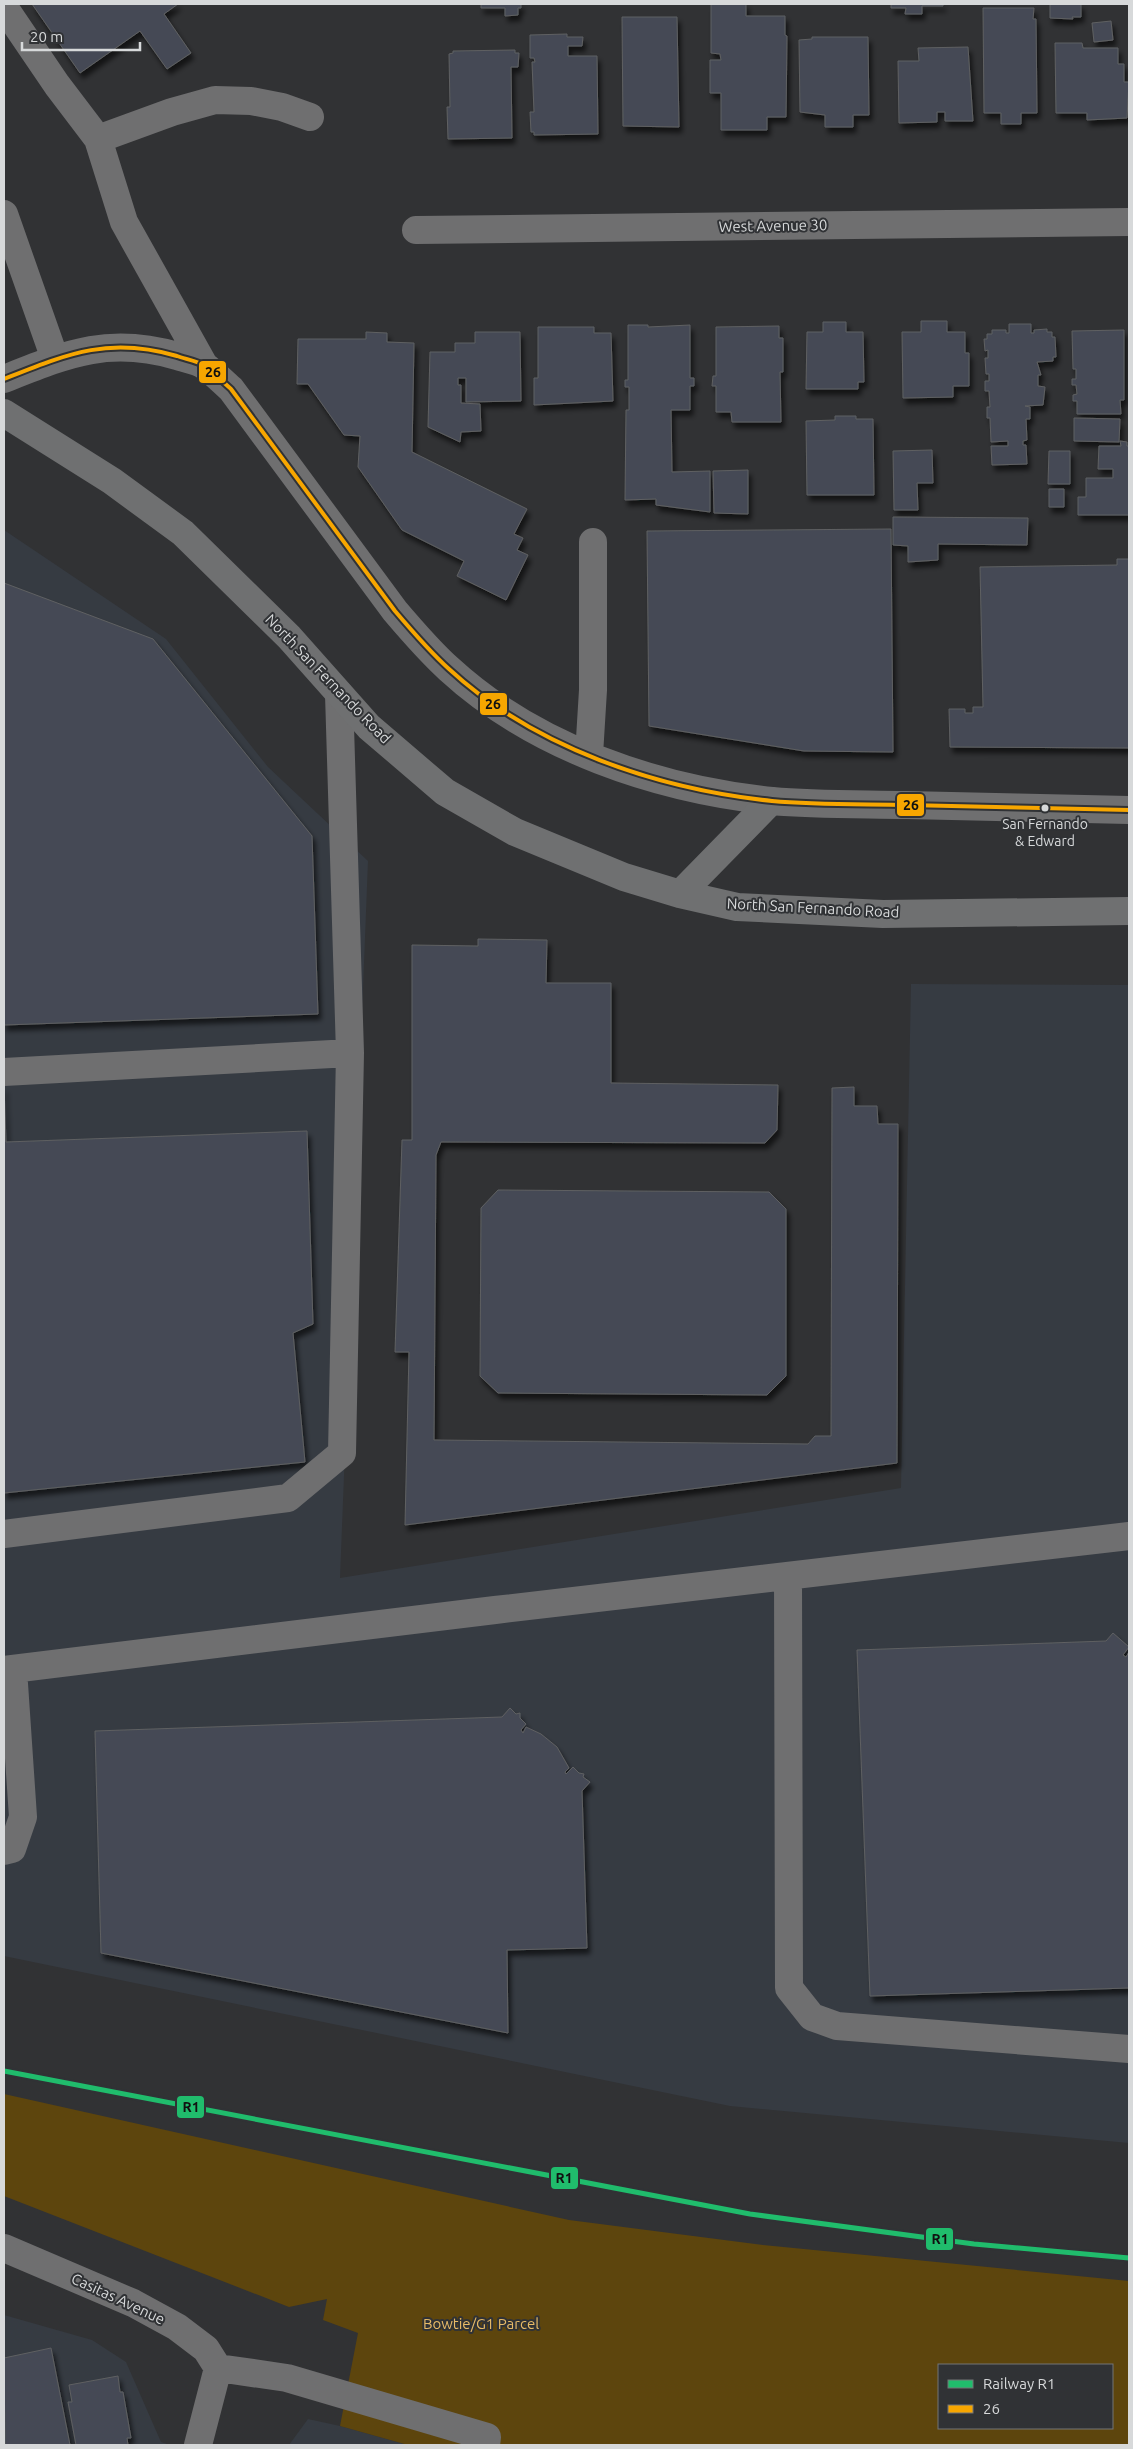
<svg xmlns="http://www.w3.org/2000/svg" width="1133" height="2449" font-family="Ubuntu,sans-serif">
<defs>
<filter id="shadow"><feDropShadow dx="3" dy="5.5" stdDeviation="2.5" flood-color="#0009"/></filter>
</defs>
<rect width="100%" height="100%" fill="#313234"/>
<!-- built -->
<path fill="#363b42" d="M4 530 166 639 268 767 368 861 340 1578 901 1488 911 984 1129 985V2143L730 2106 4 1956Z
M4 2315 92 2340 126 2362 161 2442 170 2445H4Z
M308 2419 340 2426 408 2445H289Z"/>
<!-- green -->
<path fill="#5d450d" fill-rule="evenodd" d="M4 2094 569 2220 763 2245 1129 2281V2445H408L340 2426 358 2333 323 2320 327 2299 289 2307 4 2196ZM939 2365H1112V2428H939Z"/>
<!-- building -->
<path fill="#454a54" stroke="#5f6062" filter="url(#shadow)" d="M32 4H178L164 14 191 53 167 69 140 31 80 73Z
M481 4H521V8H518V15L505 16V8H481Z
M711 4H746V16H785V35L787 36 786 117H767V130H721V93H710V60H721L720 54 711 53Z
M891 4H943V6H922V14H905L906 8H891Z
M1050 4H1081V17H1072L1073 19 1050 18Z
M983 8H1034L1033 19H1036L1037 113H1021V124H1001V113H984Z
M622 17H677L679 127 623 126Z
M1111 21 1113 40 1094 42 1092 23Z
M567 34V37H583L582 46H568V56H597L598 134 534 135V132H531L530 112H534L532 62H535L534 58H530V35Z
M812 37H868L869 115H853V127H825V115L800 112 799 40 812 39Z
M1055 43H1082L1083 48H1118V64H1124V82H1129L1127 118 1087 120V113H1056Z
M968 47 973 121H945V112H937V122L899 123 898 61H919L918 48Z
M515 50V53H519L518 67H511L512 138 448 139 447 107H450L449 54 453 53V51Z
M921 321H947V332H965V353H969V386H953V397L903 398 902 332H921Z
M823 322H846V332H863L864 382H858V389H806L807 332H823Z
M1009 324H1031V333H1034V330L1047 329V332H1052V337H1055L1056 357H1053V361L1037 362 1041 375H1038V386L1045 387 1043 405 1025 406 1030 407V419H1026L1027 440 1023 441V445H1026L1027 464 992 465 991 446H1008V441L991 442 990 418H987V407H990L989 391H985V381H989V374H986L985 358H988V350L985 351 984 339H987V334H992V330H1006V333H1009Z
M628 325H648V327L690 325V378H694V386H690V410H671L672 472 710 471V512L656 505V499L625 500 626 410H629V387H625V380H628Z
M779 326V338H783V372H780L781 422H732L731 412H716V386H712L713 376H716V327Z
M538 327H594V333H611L613 401 534 405V378H538Z
M1124 330V400H1120L1121 414H1077V401H1073V395L1077 394 1076 385H1072V379H1076V369H1073L1072 331Z
M366 332 387 333V342L414 343 412 452 527 509 514 534 523 538 517 550 528 555 506 600 457 576 464 561 402 530 358 467 360 436 344 435 308 384H297L298 339H366Z
M475 332H520L521 401 466 402V378H458V385H461V403L480 404 481 431 461 432 460 442 428 427 430 352H455V343H475Z
M835 416H856V419H873L874 495H807L806 421 835 420Z
M1074 418 1120 419 1119 442 1074 441Z
M1120 441 1127 442V446H1129V515H1078V497H1086V478H1113V469H1098L1099 446H1121Z
M932 450 933 483H917L918 510H894L893 451Z
M1049 451H1070V484H1048Z
M748 470V514L714 513 713 471Z
M1049 489H1064V507H1049Z
M893 517 1028 518 1027 545 938 544V560L908 562V546L893 545Z
M891 529 893 752 804 751 649 726 647 531Z
M1117 559H1129V748L950 747 949 709H965V713H973V707H983L980 567 1117 565Z
M4 583 153 639 312 836 318 1014 4 1025Z
M478 939 547 940 546 983H611V1083L778 1085 777 1130 765 1143 441 1142 436 1155 434 1440 808 1444 815 1436H831L832 1088 854 1087V1106H877L878 1124H898L897 1463 405 1525 409 1352H395L402 1140H412V945L478 946Z
M4 1087 6 1142 307 1131 313 1324 293 1333 305 1462 4 1493Z
M498 1190 769 1192 786 1209V1376L767 1395 498 1393 480 1376 481 1208Z
M1113 1633 1129 1647 1123 1655 1126 1657 1129 1652V1988L870 1996 857 1650 1106 1641Z
M510 1708 516 1714 520 1713V1718L526 1724 521 1730 523 1733 526 1727 541 1734 557 1747 569 1768 565 1772 566 1774 573 1767 579 1773 584 1774 583 1777 590 1782 582 1791 587 1948 507 1950 508 2033 101 1953 95 1731 502 1717Z
M51 2348 70 2445H5L4 2358Z
M118 2376 120 2392H123L131 2438H127L128 2445H76L68 2402H72L69 2385Z"/>
<g fill="none" stroke-linecap="round" stroke-linejoin="round">
<!-- minor -->
<path stroke="#6f6f70" stroke-width="28" d="M4 7 57 85 98 139 124 222 204 365
M98 139 172 112 215 100 251 101 282 107 310 117
M4 214 55 359
M416 230 1129 222
M4 379C67 354 108 336 177 356 185 359 198 361 205 366 214 373 222 381 231 389L395 611C412 631 429 651 449 669 535 748 657 789 772 801 816 805 862 804 907 805 981 807 1055 808 1129 810
M589 755 593 690V542
M4 1072 350 1053
M4 1534 288 1498 342 1453 350 1053 339 694
M788 1576 789 1988 812 2017 837 2026 1129 2049
M4 1670 495 1610 1129 1536
M4 1851 12 1849 23 1817 13 1669
M4 2248 133 2303 177 2327 206 2349 218 2368
M218 2368 287 2378 487 2437 486 2445
M198 2445 218 2368"/>
<!-- major -->
<path stroke="#6f7071" stroke-width="28" d="M4 413 112 481 183 533 289 637 369 727 445 792 515 832 624 877 680 894 737 907 883 914 1129 911
M680 894 771 801"/>
<!-- bus-1 casing -->
<g stroke="#303235" stroke-width="8">
<path id="bus-1" d="M4 379C67 354 108 336 177 356 185 359 198 361 205 366 214 373 222 381 231 389L395 611C412 631 429 651 449 669 535 748 657 789 772 801 816 805 862 804 907 805 981 807 1055 808 1129 810"/>
</g>
<!-- bus-1 -->
<use href="#bus-1" stroke="#f7a600" stroke-width="4"/>
<!-- rail-1 casing -->
<g stroke="#303235" stroke-width="9">
<path id="rail-1" d="M4 2071 750 2214 974 2244 1129 2258"/>
</g>
<!-- rail-1 -->
<use href="#rail-1" stroke="#20bc6c" stroke-width="5"/>
</g>
<!-- markers -->
<circle fill="#d7d9da" stroke="#303235" stroke-width="2" cx="1045" cy="808" r="4.5"/>
<g text-anchor="middle" stroke-width="4" stroke-linejoin="round" paint-order="stroke">
<!-- bus labels -->
<g font-size="14" fill="#d7d9da" stroke="#303235">
<text x="1045" y="829">San Fernando<tspan x="1045" dy="17">&amp; Edward</tspan></text>
</g>
<!-- street labels -->
<g font-size="15" fill="#d7d9da" stroke="#303235">
<text transform="translate(773 226) rotate(-1)" y="5">West Avenue 30</text>
<text transform="translate(328 679) rotate(46)" y="5">North San Fernando Road</text>
<text transform="translate(813 908) rotate(3)" y="5">North San Fernando Road</text>
<text transform="translate(118 2299) rotate(25)" y="5">Casitas Avenue</text>
</g>
<!-- park labels -->
<g font-size="15" fill="#e7ba67" stroke="#303235">
<text x="481" y="2329">Bowtie/G1 Parcel</text>
</g>
</g>
<g stroke="#303235" stroke-width="2">
<rect x="198" y="360" width="29" height="24" rx="5" fill="#f7a600"/>
<rect x="479" y="692" width="29" height="24" rx="5" fill="#f7a600"/>
<rect x="896" y="793" width="29" height="24" rx="5" fill="#f7a600"/>
<rect x="176" y="2095" width="29" height="24" rx="5" fill="#20bc6c"/>
<rect x="550" y="2166" width="29" height="24" rx="5" fill="#20bc6c"/>
<rect x="925" y="2227" width="29" height="24" rx="5" fill="#20bc6c"/>
</g>
<g font-size="14" text-anchor="middle" font-weight="bold" fill="#111">
<text x="213" y="377">26</text>
<text x="493" y="709">26</text>
<text x="911" y="810">26</text>
<text x="191" y="2112">R1</text>
<text x="564" y="2183">R1</text>
<text x="940" y="2244">R1</text>
</g>
<!-- border -->
<rect width="1133" height="2449" fill="none" stroke="#d7d9da" stroke-width="10"/>
<!-- legend -->
<rect x="938" y="2364" width="175" height="65" fill="#303235" stroke="#737577"/>
<rect x="948" y="2380" width="25" height="8" fill="#20bc6c" stroke="#737577"/>
<text x="983" y="2389" font-size="15" fill="#d7d9da">Railway R1</text>
<rect x="948" y="2405" width="25" height="8" fill="#f7a600" stroke="#737577"/>
<text x="983" y="2414" font-size="15" fill="#d7d9da">26</text>
<!-- scale -->
<path d="M22 42v8h118v-8" fill="none" stroke="#d7d9da" stroke-width="2.5"/>
<text x="30" y="42" font-size="15" fill="#d7d9da" stroke="#303235" stroke-width="4" paint-order="stroke">20 m</text>
</svg>
